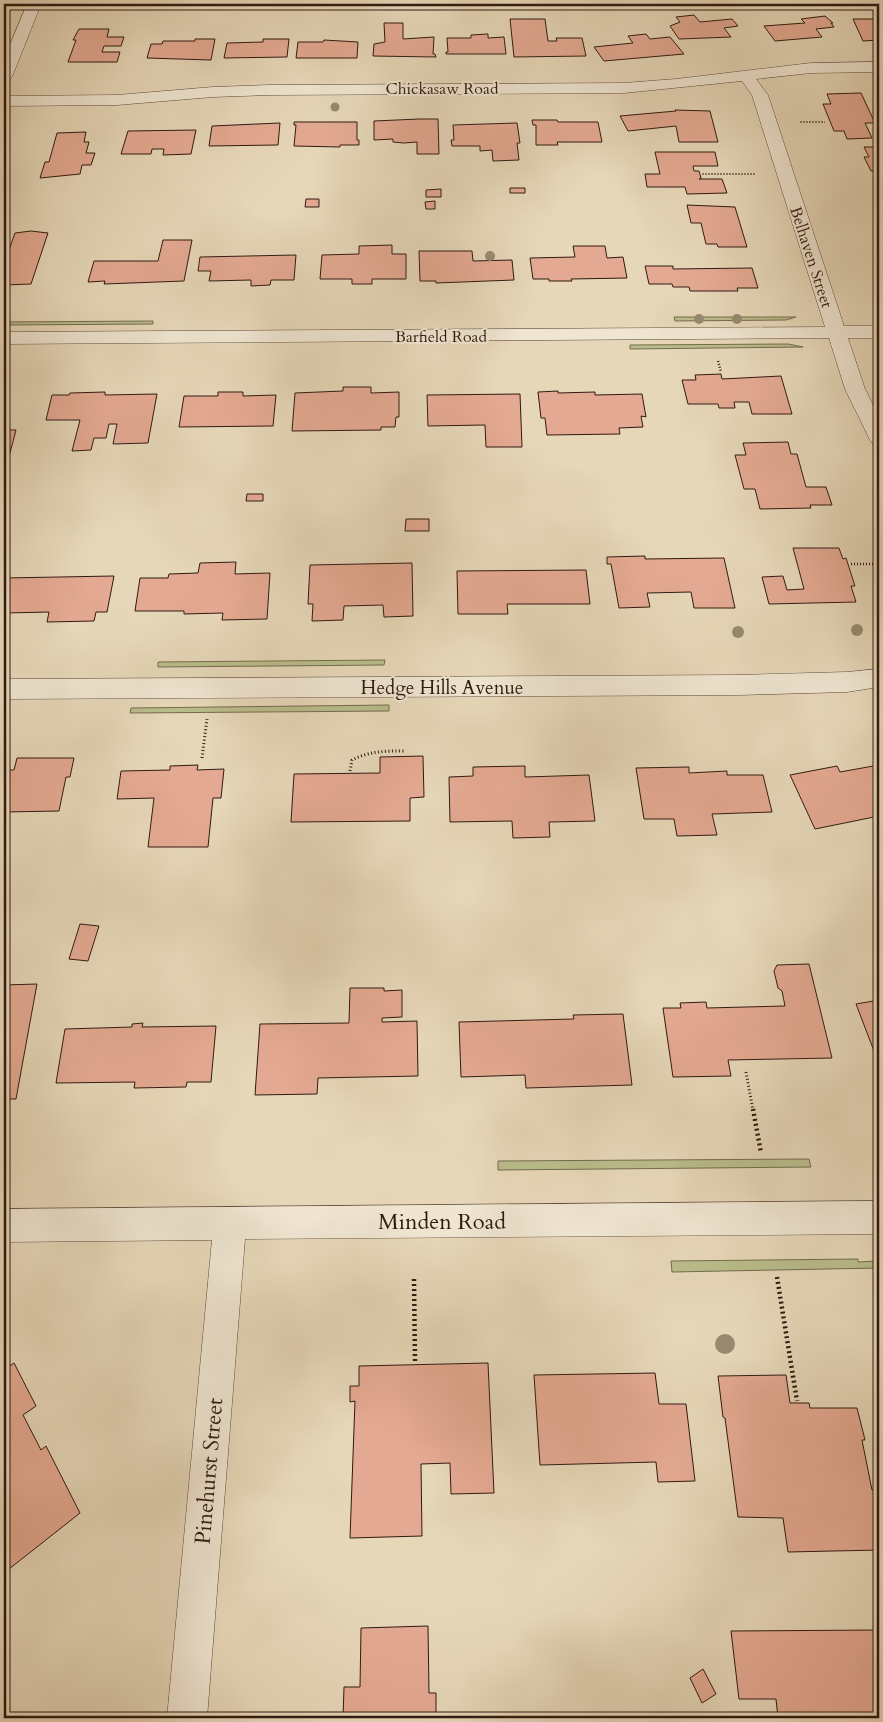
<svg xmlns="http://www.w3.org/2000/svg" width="883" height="1722" font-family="Cardo,serif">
<rect width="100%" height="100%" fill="#e6d7b8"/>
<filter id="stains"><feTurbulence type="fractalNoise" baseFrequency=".004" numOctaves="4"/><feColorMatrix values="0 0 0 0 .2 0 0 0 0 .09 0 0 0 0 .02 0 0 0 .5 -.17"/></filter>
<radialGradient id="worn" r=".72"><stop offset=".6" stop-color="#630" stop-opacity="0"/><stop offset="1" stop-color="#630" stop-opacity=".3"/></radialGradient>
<!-- green -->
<path fill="#b9bd8b" stroke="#746c4e" d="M674 317H796L786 320 675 321Z
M153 321V324L4 325V322Z
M788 344 803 347 630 349V345Z
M385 660 384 665 158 667V662Z
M389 705V711L130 713 131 708Z
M809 1159 811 1167 498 1170V1161Z
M858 1259V1262L877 1261V1259H879V1268L672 1272 671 1261Z"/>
<!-- building -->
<path fill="#e4a992" stroke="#301a10" d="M694 15 700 22 732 19 738 26 724 28 731 37 679 39 670 26 680 22 676 17Z
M825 16 833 23H831L834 27 816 29 822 37 775 41 764 26 805 23 801 19Z
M510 19H545L548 41H557L556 38H582L586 56 514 57Z
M853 19H879V40L863 41Z
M384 23H403V39L434 37 433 54H435L436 57 373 56 374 44 385 42Z
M79 29H109L107 37H124L121 46H104L102 52H120L117 62H68L76 40H73Z
M488 34V38L504 37 506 54H446V52H448L447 38H471V35Z
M646 34 650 39 670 37 684 54 604 61 594 47 633 43 628 36Z
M195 39H215L211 60 147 58 151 44H162L163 41H195Z
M263 39H289L287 57 224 58 227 43 263 42Z
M324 40 358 42 357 58H296L298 42H323Z
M861 93 875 123H865L872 138 847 139 844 131H834L823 104H831L827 94Z
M675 110 710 111 718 142H679L676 126 628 131 620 116 676 111Z
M419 119H438L439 154H417V142L404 143 393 142V139L374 140V121Z
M532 120H557L558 122H598L602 142H557L558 145H536V125H533Z
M294 122H357V140H359V145H340V147L294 146 296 125H294Z
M280 123 278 145 209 146 212 126Z
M517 123 520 143H517L519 160 493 161 492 150 480 151V146H452L451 140H454L453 125Z
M196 130 191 154 163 155 164 149H152L151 154H121L128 131Z
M86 132 84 142H89L86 153H95L91 165H82L80 174 40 178 45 162H49L57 133Z
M864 147H879V180H876L873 171H871L864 157H869Z
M655 152H715L718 166H693L694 171H699L701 178 699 179H722L727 193 687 194 685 187H647L645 174H660Z
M510 188H525V193H510Z
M441 189V197H426V190Z
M306 199H319V207H305Z
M435 201V209H426L425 202Z
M687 205 735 207 747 247H718L717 244H706L701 223H691Z
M31 231 48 233 31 284 4 285V259H7L8 255H4L5 250H9L15 233Z
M163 240H192L184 281 104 284 105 281 88 282 94 261H158Z
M392 245V254H406V279H372V284H352V279H320L322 255 359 254V246Z
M573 246H605L607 258 623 257 627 278 571 279 572 281H549V279H533L530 258 575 257Z
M419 251H472L473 261 512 260 514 280 436 283V281H420Z
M296 255 294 280H271L270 285 251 286V280L209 281 211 271H198L200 257Z
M645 266H673V269L752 268 758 288H737L738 291H690L689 287H673L672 284H649Z
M721 374 722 379 781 376 792 414H752L749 402H734L735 408H719L718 404H688L682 380H696L695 375Z
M343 387H371V393L399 392V417H396L395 427H381V430L292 431 295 393 343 391Z
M558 391V393L595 392V395L642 394 646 417 641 416 643 427 619 428 620 434 547 435 545 418H541L538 392Z
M105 392V395L157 394 148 443 113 444 117 424H109L106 438H94L91 450 72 451 80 420H46L52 395H69L70 393Z
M218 392H243V396L276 395 273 426 179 427 184 396H218Z
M520 394 522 447H486L485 425 428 426 427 395Z
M4 430H16L10 453H4Z
M788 442 791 454H797L806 487H826L832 505H810L811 508 760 509 755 489H744L735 455H746L743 443Z
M247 494H263V501H246Z
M406 519H429V531H405Z
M793 548H839L843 559 846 558 855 586H851L856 602 769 604 762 577 783 576 787 590 804 589Z
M645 556V559L724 558 735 608H694L691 592 647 593 650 607 619 608 611 564H607V557Z
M236 562 235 574 270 573 267 619 222 620 223 613 184 614V611H135L140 578H168L169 574 198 573 200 563Z
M412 563 413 616 384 617 383 605 344 606 343 620 312 621 313 604H308L310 565Z
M586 570 590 604H507L508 614H458L457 571Z
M114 576 107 612H96L94 621 47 622 49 612 4 613V578Z
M423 756 424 797 410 798V821L291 822 294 774 380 773V757Z
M17 758H74L70 777H66L59 811 4 812V770H14Z
M198 765 197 770 224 769 221 798H213L208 847H148L154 798 117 799 121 771 170 770V766Z
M879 765V816L815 829 790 775 837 766 840 772Z
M525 766V777L589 775 595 821 549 822 550 837 513 838 512 821 450 822 449 777 473 776V767Z
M689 767V773L727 771V775H763L772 812 712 814 717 835 677 836 674 819H644L636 768Z
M80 924 99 926 88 961 69 959Z
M809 964 832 1058 728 1060 731 1076 673 1077 663 1008H681L680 1003 706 1002 707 1008 785 1006 782 991 778 988 774 971 777 965Z
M37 984 16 1099H4V985Z
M350 988H384V991L402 990V1017L382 1018V1022L417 1021 418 1076 318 1078 317 1094 255 1095 260 1024 349 1023Z
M879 1000V1050L874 1051 856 1004Z
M623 1014 632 1085 526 1088 525 1075 461 1077 459 1022 574 1019 573 1015Z
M143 1023 142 1027 216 1026 211 1082H187L186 1087 134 1088 135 1082 56 1083 65 1029 132 1027V1024Z
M14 1363 36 1406 23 1415 41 1450 46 1446 80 1513 4 1573V1370Z
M488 1363 494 1493 451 1494 450 1463 421 1464 422 1536 350 1538 355 1401 350 1402V1386H359V1366Z
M655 1373 659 1404H686L695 1481 658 1482 656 1462 540 1465 534 1375Z
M786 1375 790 1403H809L810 1408H857L865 1440H862L872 1490 879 1489V1550L788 1552 783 1518 738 1517 725 1418 723 1417 718 1376Z
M428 1626 429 1693H436V1716L428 1718H343L344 1687H360L361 1628Z
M879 1630V1718H778L776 1699H739L731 1631Z
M703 1669 716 1694 702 1703 690 1678Z
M4 1697H8L5 1718H4Z"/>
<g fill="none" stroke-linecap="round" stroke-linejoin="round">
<!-- minor casing -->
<g stroke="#5e493a" stroke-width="1">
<path id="minor" d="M27 4H41L12 77 9 80 4 82V59Z
M879 62V72L811 73 756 79 768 95 844 326H879V338H848L865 389 879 417V445L872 443 869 438 845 389 829 338 4 344V332L825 327 752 95 742 81 624 93 270 95 213 97 117 105 4 106V96L117 95 213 87 270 85 624 83 676 79 811 63Z
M879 669V687L847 692 739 695 4 699V679L739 675 847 672Z
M879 1201V1234L245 1239 207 1718H167L212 1240 4 1242V1209Z"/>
</g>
<!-- path-far3 -->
<path stroke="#301a10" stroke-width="2" stroke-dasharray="0.5 1" stroke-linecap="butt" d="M800 122H825
M702 174H756"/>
<!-- path-far2 -->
<path stroke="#301a10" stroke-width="2.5" stroke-dasharray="1 2" stroke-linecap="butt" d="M718 361 721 372
M851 564H879"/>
<!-- path-far1 -->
<path stroke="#301a10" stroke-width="3" stroke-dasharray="1 2.5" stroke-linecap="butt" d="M202 758 207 719
M350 771 352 760C369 751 386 751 405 751
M746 1072 753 1110"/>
<!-- path -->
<path stroke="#301a10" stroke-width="4.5" stroke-dasharray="2 3" stroke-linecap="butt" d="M753 1109 761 1153
M777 1277 797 1401
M414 1279 415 1362"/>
<!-- minor -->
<use href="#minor" fill="#efe5d1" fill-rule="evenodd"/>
</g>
<!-- trees -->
<g fill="#988a70">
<circle cx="335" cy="107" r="4.5"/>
<circle cx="490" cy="256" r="5"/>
<circle cx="699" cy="319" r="5"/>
<circle cx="737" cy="319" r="5"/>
<circle cx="857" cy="630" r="6"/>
<circle cx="738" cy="632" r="6"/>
<circle cx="725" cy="1344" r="10"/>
</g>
<g text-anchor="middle" stroke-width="4" stroke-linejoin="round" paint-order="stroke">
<!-- far-street labels -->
<g font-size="16" fill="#301a10" stroke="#efe5d1">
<text x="442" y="94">Chickasaw Road</text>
<text transform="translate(812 257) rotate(72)" y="6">Belhaven Street</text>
<text x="441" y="342">Barfield Road</text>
</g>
<!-- street labels -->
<g font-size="19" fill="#301a10" stroke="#efe5d1">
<text x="442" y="694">Hedge Hills Avenue</text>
</g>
<!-- near-street labels -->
<g font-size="22" fill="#301a10" stroke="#efe5d1">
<text x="442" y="1229">Minden Road</text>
<text transform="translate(208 1471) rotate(-85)" y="8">Pinehurst Street</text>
</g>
</g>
<!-- margin -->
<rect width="883" height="1722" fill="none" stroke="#e6d7b8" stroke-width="20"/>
<rect x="5" y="5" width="873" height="1712" fill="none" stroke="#301a10" stroke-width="2.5"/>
<rect x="10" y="10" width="863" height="1702" fill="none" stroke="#301a10"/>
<rect width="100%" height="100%" filter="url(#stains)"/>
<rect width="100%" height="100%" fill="url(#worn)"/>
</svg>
